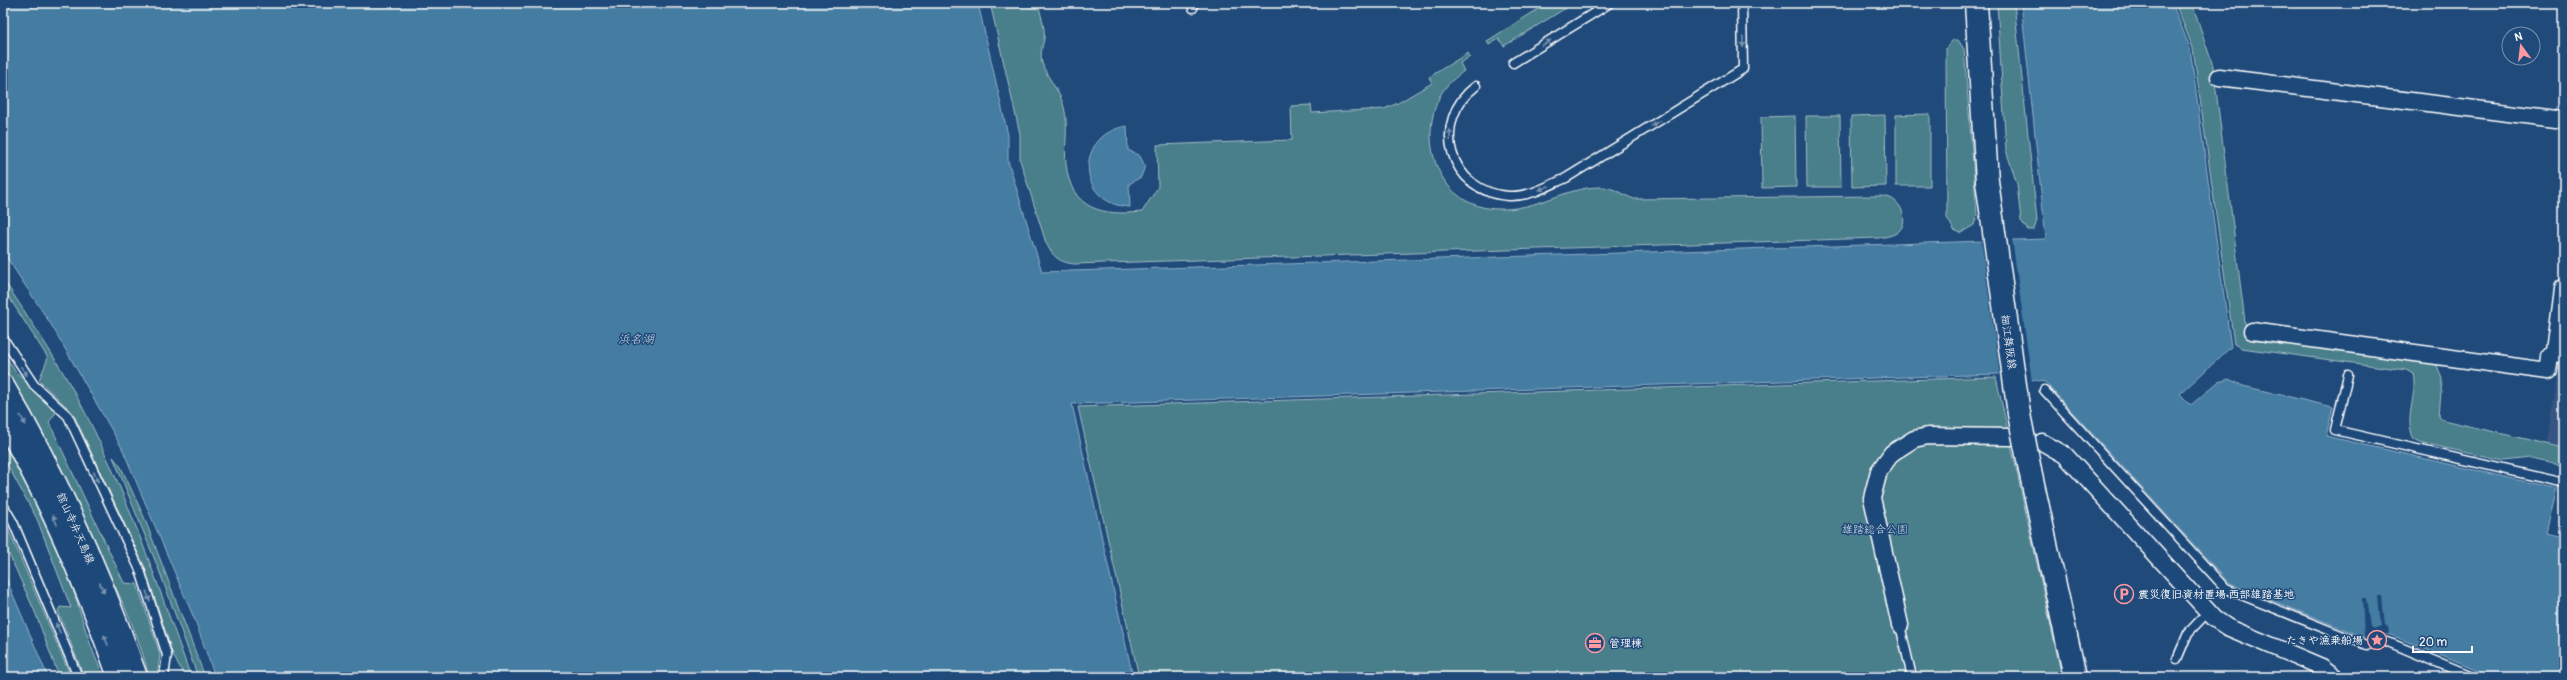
<svg xmlns="http://www.w3.org/2000/svg" width="2567" height="680" font-family="Pangolin,'Klee One',sans-serif">
<rect width="100%" height="100%" fill="#1f4a7a"/>
<filter id="ink" filterUnits="userSpaceOnUse"><feTurbulence type="fractalNoise" baseFrequency=".025" numOctaves="2"/><feDisplacementMap in="SourceGraphic" scale="8" xChannelSelector="R" yChannelSelector="G"/><feConvolveMatrix kernelMatrix="1 2 1 2 8 2 1 2 1" color-interpolation-filters="sRGB"/></filter>
<g filter="url(#ink)">
<!-- built -->
<path fill="#345482" d="M2558 368H2564V448L2548 444Z"/>
<!-- green -->
<path fill="#4a7e8b" stroke="#a4bec5" d="M990 3H1038C1040 13 1046 29 1044 39 1042 48 1040 53 1042 63 1047 78 1060 91 1064 107 1069 126 1064 145 1066 164 1071 210 1102 216 1142 212L1158 187 1157 145 1292 140 1291 106 1311 105 1312 113 1384 109 1398 103 1432 83 1429 77 1468 53 1470 57 1460 63 1464 71C1456 77 1446 85 1441 94 1418 136 1435 199 1487 208 1532 215 1562 187 1600 187 1612 186 1623 195 1634 199L1877 196C1881 196 1886 196 1890 198 1902 203 1909 221 1899 231 1894 236 1884 237 1878 238L1074 264C1059 262 1053 257 1046 243L1020 160V134Z
M1548 3H1574L1504 46 1499 39 1489 45 1487 41Z
M1997 3H2014L2037 220 2034 230H2028L2021 221 2017 184 2006 150Z
M2175 3H2192L2213 66 2246 330 2429 361 2437 365 2442 379 2439 417 2443 420 2564 448V465L2530 458 2503 461 2423 443 2414 439C2403 419 2418 396 2413 374L2406 370 2241 348 2234 344 2193 48Z
M1953 40H1958L1964 49 1977 215 1974 225 1961 233 1954 230 1947 218 1946 48Z
M1930 114V186H1896V115Z
M1885 115 1886 186 1852 187 1851 116Z
M1795 116 1796 187 1762 188 1761 117Z
M1806 116H1840L1841 187H1807Z
M3 279C29 318 55 357 77 397 125 486 157 583 191 677H185L173 655 145 568 73 413 39 380 48 358 3 288Z
M3 352 15 371 57 411 49 422 124 583 137 584 160 654 157 677H149C134 612 98 556 68 497 47 456 28 412 3 373Z
M1996 377 2062 677H1139L1078 407Z
M3 439C24 477 46 516 62 556 77 596 85 638 104 677L84 676 58 611 60 607 71 608 37 519 3 457Z
M113 457 121 467 144 517 205 677H198L159 570Z
M3 517 71 677H59L35 612 3 541Z"/>
<!-- water -->
<path fill="#457ba2" stroke="#8fb0c7" d="M3 3H978L1008 135V161L1042 272 2046 239 2021 3H2172L2190 48 2231 347 2180 394 2191 405 2218 382 2229 379 2243 386 2333 407 2326 436 2557 489 2546 533 2559 536 2564 517V677H2492L2389 634 2364 637 2230 584 2045 382 1999 374 1072 404 1133 677H215L196 623 122 448 52 326 3 252Z
M1127 126 1128 150 1140 156 1145 166 1141 177 1129 184 1130 207C1076 205 1074 134 1127 126Z
M3 571 48 677H3Z"/>
<!-- pier -->
<path fill="#1f4a7a" d="M2012 238 2032 382 2000 376 1981 239Z
M2378 596H2382L2385 625 2388 627 2389 634 2364 637 2362 598H2366L2370 627 2373 629 2381 626Z"/>
<g fill="none" stroke-linecap="round" stroke-linejoin="round">
<!-- service casing -->
<g stroke="#fff" stroke-width="11">
<path id="service" d="M1193 3V8
M1513 63 1610 3
M1476 86C1429 121 1449 193 1509 196 1529 197 1548 186 1566 178L1743 69 1742 3
M3 338 34 385 68 416 140 570 167 655 164 677
M2348 375 2335 430 2564 483
M2044 390 2226 589 2366 645 2388 642 2472 677
M3 505 13 522 78 677
M1900 625 1912 677
M2177 659 2188 633 2208 612"/>
</g>
<!-- minor casing -->
<g stroke="#fff" stroke-width="19">
<path id="minor" d="M2219 77 2564 120
M2252 331 2548 371 2550 357 2556 352
M2042 442 2065 455 2215 619 2227 627 2322 667 2335 677
M1900 625 1872 498 1879 471 1892 453 1914 439 1928 436 2011 437"/>
</g>
<!-- tertiary casing -->
<g stroke="#fff" stroke-width="23">
<path id="tertiary" d="M2564 289 2556 352 2564 353"/>
</g>
<!-- secondary casing -->
<g stroke="#fff" stroke-width="25">
<path id="secondary" d="M3 386C57 478 101 576 136 677
M3 418C51 500 88 588 119 677"/>
</g>
<!-- primary casing -->
<g stroke="#fff" stroke-width="25">
<path id="primary" d="M1976 3 1987 181 2019 414
M2030 470 2075 677"/>
</g>
<!-- service -->
<use href="#service" stroke="#1f4a7a" stroke-width="8"/>
<!-- minor -->
<use href="#minor" stroke="#1f4a7a" stroke-width="16"/>
<!-- tertiary -->
<use href="#tertiary" stroke="#1f4a7a" stroke-width="20"/>
<!-- secondary -->
<use href="#secondary" stroke="#1f4a7a" stroke-width="22"/>
<!-- primary -->
<use href="#primary" stroke="#1f4a7a" stroke-width="22"/>
<!-- primary-bridge casing -->
<g stroke="#fff" stroke-width="25" stroke-linecap="butt">
<path id="primary-bridge" d="M2019 414 2030 470"/>
</g>
<!-- primary-bridge -->
<use href="#primary-bridge" stroke="#1f4a7a" stroke-width="22"/>
</g>
<!-- one-way arrows -->
<defs><path id="oneway-solid" d="M-6-.8H1V-3.2L6.5 0L1 3.2V.8H-6Z"/></defs>
<g fill="#7992af">
<use href="#oneway-solid" transform="translate(1743 42) rotate(89)"/>
<use href="#oneway-solid" transform="translate(1546 43) rotate(-32)"/>
<use href="#oneway-solid" transform="translate(1656 123) rotate(148)"/>
<use href="#oneway-solid" transform="translate(1450 135) rotate(-91)"/>
<use href="#oneway-solid" transform="translate(1544 188) rotate(158)"/>
<use href="#oneway-solid" transform="translate(24 371) rotate(55)"/>
<use href="#oneway-solid" transform="translate(23 420) rotate(60)"/>
<use href="#oneway-solid" transform="translate(96 477) rotate(65)"/>
<use href="#oneway-solid" transform="translate(55 520) rotate(-113)"/>
<use href="#oneway-solid" transform="translate(102 588) rotate(66)"/>
<use href="#oneway-solid" transform="translate(148 596) rotate(72)"/>
<use href="#oneway-solid" transform="translate(58 628) rotate(-112)"/>
<use href="#oneway-solid" transform="translate(106 640) rotate(-111)"/>
</g>
</g>
<!-- icons -->
<defs>
<g id="parking-ring" transform="scale(1)"><circle r="9.5" fill="#1f4a7a" stroke="#ff9aa2" stroke-width="1.5"/><path d="M-3.5-5.5H1a3.5 3.5 0 0 1 0 7H-1V5.5H-3.5ZM-1-3.4V-.6H.8a1.4 1.4 0 0 0 0-2.8Z" fill="#ff9aa2"/></g>
<g id="sight-ring" transform="scale(1)"><circle r="9.5" fill="#1f4a7a" stroke="#ff9aa2" stroke-width="1.5"/><path d="M0-6L1.8-2.2L6-1.7L2.9 1.2L3.7 5.4L0 3.3L-3.7 5.4L-2.9 1.2L-6-1.7L-1.8-2.2Z" fill="#ff9aa2"/></g>
<g id="office-ring" transform="scale(1)"><circle r="9.5" fill="#1f4a7a" stroke="#ff9aa2" stroke-width="1.5"/><path d="M-6-3h4V-5.5h4V-3h4V5H-6ZM-1-4.5V-3h2v-1.5ZM-6 0V1H6V0Z" fill="#ff9aa2"/></g>
</defs>
<g fill-rule="evenodd">
<use href="#parking-ring" x="2124" y="594"/>
<use href="#sight-ring" x="2377" y="640"/>
<use href="#office-ring" x="1595" y="643"/>
</g>
<g text-anchor="middle" stroke-width="3" stroke-linejoin="round" paint-order="stroke">
<!-- street labels -->
<g font-size="11" fill="#fff" stroke="#1f4a7a">
<text transform="translate(2009 342) rotate(82)" y="4">細江舞阪線</text>
<text transform="translate(76 528) rotate(66)" y="4">舘山寺弁天島線</text>
</g>
<!-- park labels -->
<g font-size="11" fill="#d2dfe2" stroke="#1f4a7a">
<text x="1875" y="533">雄踏総合公園</text>
</g>
<!-- poi labels -->
<g font-size="11" font-weight="bold" fill="#fff" stroke="#1f4a7a" text-anchor="start">
<text x="2138" y="598">震災復旧資材置場 西部雄踏基地</text>
<text x="2363" y="644" text-anchor="end">たきや漁乗船場</text>
<text x="1609" y="647">管理棟</text>
</g>
<!-- water labels -->
<g font-size="12" font-style="italic" fill="#d0dee8" stroke="#1f4a7a">
<text x="636" y="343">浜名湖</text>
</g>
</g>
<!-- margin -->
<rect width="2567" height="680" fill="none" stroke="#1f4a7a" stroke-width="16"/>
<rect x="8" y="8" width="2551" height="664" fill="none" stroke="#fff" stroke-width="1.5" filter="url(#ink)"/>
<!-- north arrow -->
<g transform="translate(2521 46) rotate(345)"><circle r="19" fill="#1f4a7a" stroke="#7992af"/>
<path d="M0-3L7 15L0 10L-7 15Z" fill="#ff9aa2"/>
<text y="-6" font-size="11" font-weight="bold" text-anchor="middle" fill="#ffffff">N</text>
</g>
<!-- scale -->
<path d="M2413 646v6h59v-6" fill="none" stroke="#ffffff" stroke-width="2"/>
<text x="2419" y="646" font-size="12" fill="#ffffff" stroke="#1f4a7a" stroke-width="3" paint-order="stroke">20 m</text>
</svg>
